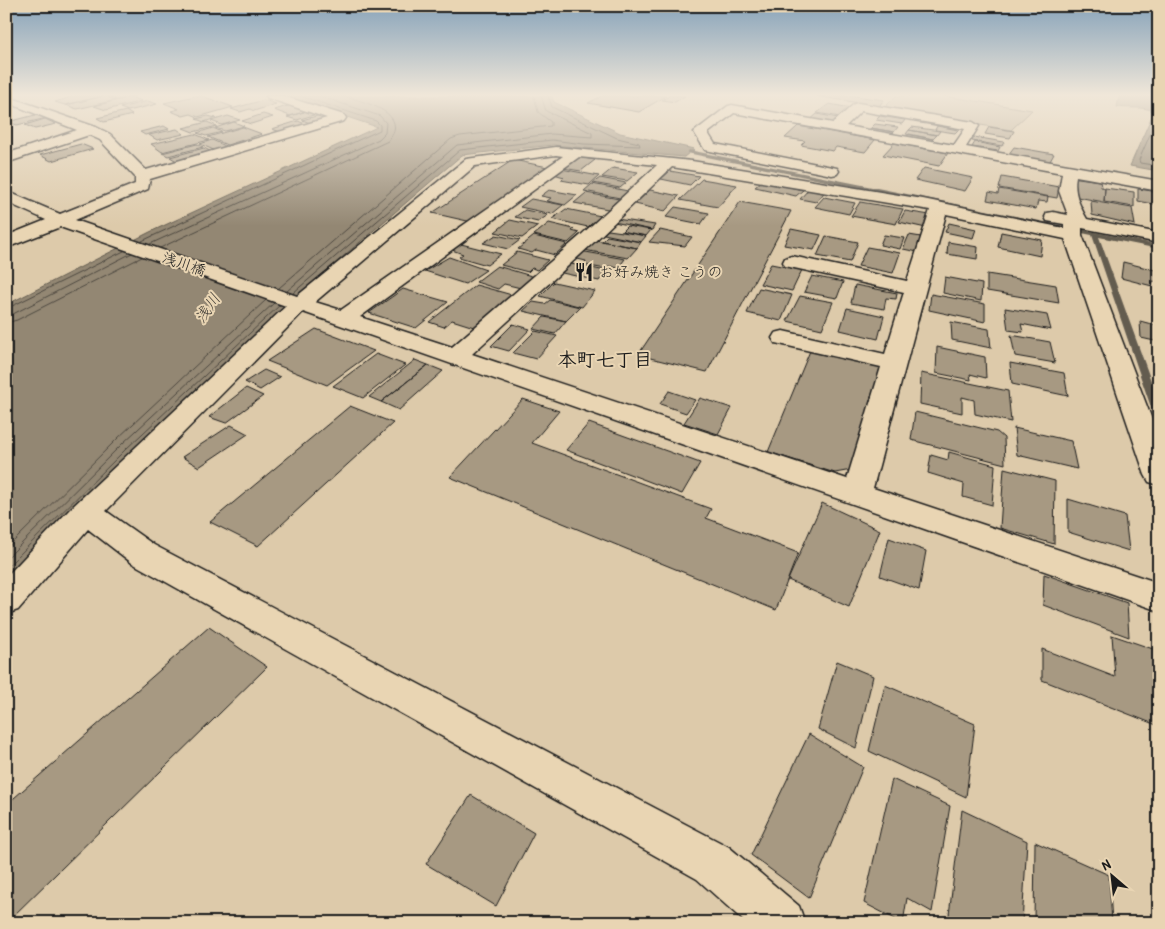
<svg xmlns="http://www.w3.org/2000/svg" width="1165" height="929" font-family="'Patrick Hand','Klee One',sans-serif">
<rect width="100%" height="100%" fill="#ddcaaa"/>
<filter id="ink" filterUnits="userSpaceOnUse"><feTurbulence type="fractalNoise" baseFrequency=".02" numOctaves="2"/><feDisplacementMap in="SourceGraphic" scale="10" xChannelSelector="R" yChannelSelector="G"/><feConvolveMatrix kernelMatrix="1 2 1 2 8 2 1 2 1" color-interpolation-filters="sRGB"/></filter>
<g filter="url(#ink)">
<!-- green -->
<path fill="#bcad92" stroke="#6c6457" d="M896 96H944L1032 110 1011 130 883 109Z"/>
<!-- water -->
<path fill="#938773" stroke="#635c50" d="M284 96H552L554 102 620 133 694 149 684 157 553 145 462 155 312 283 131 451 6 575V305L150 232 377 127Z
M1119 96H1159V171L1130 166 1154 111C1142 106 1130 109 1117 107Z"/>
<g fill="none" stroke-linecap="round" stroke-linejoin="round">
<!-- shore -->
<path stroke="#4c473f" stroke-width="1" d="M1159 114 1139 160 1140 163 1159 166
M142 241 380 130V125L376 121 300 96
M150 244 379 139 385 133 386 123 380 116 319 96
M160 248 388 141C390 138 393 134 394 131 400 109 357 100 343 96
M279 288 451 139 460 136 551 126V122L538 112 534 96
M287 291 457 145 552 134 592 137V133L546 111 541 96
M293 293 460 150 552 140 584 144 640 146 639 143 617 138 552 107 548 96
M6 309 124 251
M6 315 13 314 132 253
M6 323 17 320 142 257
M6 549 118 438 266 300
M6 559 123 443 274 303
M6 568 127 448 280 305"/>
<!-- stream -->
<path fill="#635c50" fill-rule="evenodd" d="M689 150 1159 245V249L1099 237 1159 403V419L1154 416 1092 235 687 153Z"/>
</g>
<!-- building -->
<path fill="#a79982" stroke="#1c1c1c" d="M75 96H103L65 105 55 102Z
M104 96 116 100 77 109 66 105Z
M107 96H135L119 100Z
M195 96H202L233 107 198 117 191 114 183 116 171 111 179 109 164 103Z
M602 96H666L639 112 588 103Z
M669 96H685L675 102 662 100Z
M815 96H855L884 100 879 106Z
M130 97 142 101 106 110 94 106Z
M264 100 276 104 254 111 250 109 240 112 231 109Z
M148 101 157 104 128 111 120 108Z
M829 104 851 108 840 117 817 113Z
M291 105 304 112 290 116 274 110Z
M310 110 320 113 297 120 287 117Z
M126 111 132 115 104 122 97 118Z
M39 114 47 118 17 125 8 122Z
M263 114 273 117 251 124 242 121Z
M324 114 334 117 313 124 302 120Z
M817 114 838 118 830 125 809 121Z
M208 116 216 118 204 122 196 119Z
M228 116 240 120 222 125 211 121Z
M880 116 905 120 902 124 876 120Z
M45 119 56 124 35 129 25 125Z
M923 120 962 126 960 129 920 123Z
M298 121 308 125 283 133 272 129Z
M207 122 217 126 193 132 183 128Z
M234 122 244 126 225 131 215 128Z
M875 124 898 127 894 132 871 128Z
M164 126 169 129 145 135 140 132Z
M798 126 875 140 865 152 836 147 833 151 801 145 805 141 785 138Z
M937 126 958 130 955 133 935 130Z
M243 127 262 134 227 145 208 137Z
M912 127 940 131 937 135 909 130Z
M989 127 1014 131 1010 138 985 134Z
M213 128 222 132 206 136 197 133Z
M871 128 894 132 891 136 866 132Z
M177 129 184 134 157 140 149 135Z
M909 130 937 135 933 139 906 134Z
M195 134 209 140 162 152 151 144Z
M909 134 933 139 929 143 905 139Z
M974 137 1004 142 1002 146 972 141Z
M212 140 230 148 218 152 200 144Z
M975 142 1000 147 998 151 972 147Z
M894 143 948 153 939 166 883 155Z
M81 144 93 149 51 161 40 155Z
M197 144 203 147 168 156 162 153Z
M1014 147 1054 154 1049 163 1008 155Z
M204 148 214 153 180 163 170 157Z
M578 157 595 160 581 171 563 168Z
M513 160 553 168 476 223 432 213Z
M613 168 638 172 627 181 602 177Z
M924 168 973 178 965 191 915 180Z
M561 169 599 176 589 185 561 180 564 177 554 174Z
M670 171 699 176 690 185 661 179Z
M1002 177 1059 187 1057 198 999 188Z
M1071 177 1100 181 1101 187 1105 188 1104 202 1072 196Z
M600 178 626 183 620 188 593 183Z
M702 179 737 185 718 207 680 200Z
M762 181 803 190 796 196 755 187Z
M592 184 628 191 620 198 584 191Z
M1105 188 1134 192V207L1104 202Z
M999 189 1048 197 1047 202 1038 201 1036 209 987 200 989 192 998 194Z
M1138 189 1159 192V205L1138 201Z
M549 190 577 195 565 205 547 201 551 198 541 196Z
M650 190 679 196 665 211 635 204Z
M808 190 824 193 816 202 800 199Z
M586 193 619 199 608 209 574 203Z
M824 197 855 203 849 214 815 207Z
M531 199 563 205 552 214 520 207Z
M1091 201 1132 208 1135 225 1092 215Z
M740 202 791 211 707 372 638 355Z
M860 202 903 209 896 224 851 216Z
M675 207 709 213 701 224 666 217Z
M566 209 601 216 588 227 552 219Z
M525 210 548 215 538 222 515 217Z
M905 211 930 215 926 228 899 222Z
M617 219 655 225 652 230 614 222Z
M510 220 538 226 522 238 495 232Z
M549 223 574 229 572 231 579 233 568 243 534 235Z
M949 223 976 229 973 238 945 232Z
M627 226 651 230 646 236 622 231Z
M791 229 821 235 814 250 784 245Z
M608 230 623 232 646 236 641 242 604 234Z
M660 230 692 237 685 246 649 242Z
M1001 232 1042 240 1040 256 998 247Z
M496 235 520 240 508 249 483 243Z
M884 235 904 238 900 249 880 245Z
M909 235 927 238 923 253 903 249Z
M534 236 567 244 555 255 536 250 532 253 518 249Z
M607 236 641 242 637 248 602 241Z
M826 236 858 242 850 262 817 256Z
M594 240 602 241 637 248 628 258 584 250Z
M948 242 978 247 977 259 947 254Z
M461 244 501 254 487 265 459 257 463 254 452 250Z
M867 247 900 253 893 273 858 266Z
M580 251 625 259 618 268 609 266 606 269 584 265 586 261 573 258Z
M517 252 548 260 537 270 532 268 528 272 501 265Z
M449 257 486 270 465 284 425 271Z
M1123 262 1159 271V282L1153 281 1152 286 1121 278Z
M571 264 606 271 599 281 562 273Z
M771 264 802 270 792 291 760 284Z
M497 266 535 277 521 288 504 284 498 289 476 282Z
M987 274 1056 285 1059 303 987 291Z
M812 276 843 282 837 298 804 292Z
M945 277 982 284 981 301 943 293Z
M554 282 595 291 582 307 540 296Z
M476 285 512 295 474 327 452 320 444 327 429 322Z
M855 285 897 293 896 299 886 298 884 309 851 303Z
M759 288 792 295 781 321 747 313Z
M403 289 448 302 416 328 369 313Z
M931 294 985 304V322L929 310Z
M800 296 833 302 822 329 787 321Z
M550 300 580 307 566 321 523 311 533 302 545 304Z
M847 308 884 316 878 339 840 330Z
M1005 308 1047 315 1051 330 1021 324 1023 332 1008 330Z
M544 317 566 321 555 334 533 329Z
M1140 321 1159 326V342L1141 338Z
M951 322 989 329 991 348 952 340Z
M513 324 530 329 509 351 491 346Z
M316 329 374 351 327 385 267 361Z
M535 331 557 336 536 359 513 353Z
M1011 335 1050 342 1055 363 1015 356Z
M812 346 885 364 857 469 835 473 768 452Z
M937 347 985 357 986 378 970 374 971 380 936 373Z
M376 354 405 365 363 398 333 386Z
M415 360 428 365 381 402 369 397Z
M1010 363 1064 373 1068 396 1012 384Z
M428 365 443 371 399 410 381 402Z
M264 370 280 377 260 390 245 382Z
M921 373 1008 391 1011 422 975 414 974 400 962 397V413L920 404Z
M246 388 263 396 226 423 209 417Z
M669 391 695 400 686 413 660 404Z
M700 398 732 408 718 434 684 423Z
M523 399 559 411 532 443 711 509 706 518 798 553 776 610 450 477Z
M350 406 393 423 258 546 210 522Z
M915 412 997 432 1004 438 1005 464 911 440Z
M589 423 700 463 682 494 566 450Z
M231 425 248 434 199 467 182 457Z
M1014 428 1071 441 1077 469 1017 455Z
M949 452 995 465 992 505 963 497 964 484 928 473 931 455 948 460Z
M1004 468 1055 481 1054 544 1000 528Z
M1068 499 1125 516 1129 551 1068 532Z
M822 503 880 530 849 607 788 580Z
M889 538 926 551 919 590 880 576Z
M1044 574 1127 603 1129 637 1043 605Z
M209 627 267 667 6 923V805Z
M1112 635 1159 651V726L1042 680V649L1115 677Z
M837 661 873 676 856 748 818 729Z
M885 685 975 724 966 797 869 751Z
M809 734 863 767 809 898 751 855Z
M892 779 950 806 932 912 907 898 903 923 864 903Z
M471 795 534 833 496 906 426 864Z
M962 810 1027 841 1022 923H948Z
M1035 842 1109 875 1112 923H1034Z"/>
<g fill="none" stroke-linecap="round" stroke-linejoin="round">
<!-- minor casing -->
<g stroke="#1c1c1c" stroke-width="3">
<path id="minor" d="M6 96 96 127 110 134 146 170 327 118 268 98 266 96H283L344 115 346 118 344 121 150 179 148 189 75 220 297 296 466 159 556 147 692 161 923 199 1064 228V224L1047 221 1045 217 1047 213 1053 212 1068 215 1059 191 1062 173 734 113 708 133 715 144 832 167 837 168 839 171 837 174 832 175 705 150 694 132 728 106 732 105 833 123 854 104 858 103 973 122 979 126 966 147 1159 181V191L1076 176C1073 191 1079 205 1087 219L1159 233V243L1082 228V235L1159 438V485L1149 482 1145 475 1065 239 946 214 873 488 1159 583V611L303 312 106 511 154 545 729 847 799 906 805 923H746L697 879 132 563 88 529 18 610 6 614V577L70 509 286 306 60 227 6 248V236L46 220 6 202V191L60 214 135 184V177L100 140 89 135 6 163V154L77 130 6 102ZM861 111 965 129 954 145 846 126ZM556 155 563 156 341 310 315 302 475 166ZM579 157 657 165 580 236 452 347 360 317ZM672 167 930 210 907 281 792 256 785 258 783 262 785 266 904 292 885 354 783 331 775 333 772 338 775 343 881 367 847 479 472 354 592 244Z"/>
</g>
<!-- minor -->
<use href="#minor" fill="#e9d5b3" fill-rule="evenodd"/>
</g>
</g>
<!-- sky -->
<linearGradient id="sky" x2="0" y2="1"><stop stop-color="#86a2b9"/><stop offset="0.42" stop-color="#f0e7d9"/><stop offset="1" stop-color="#f0e7d9" stop-opacity="0"/></linearGradient>
<rect width="1165" height="226" fill="url(#sky)"/>
<!-- icons -->
<defs>
<g id="restaurant-bare" transform="scale(1.5)"><path d="M-5-6h1v4h1v-4h1v4h1v-4h1v5L-1.5 .5V6h-2V.5L-5-1ZM5-6V6H3V1.5H1.5Q1.5-4 5-6Z" fill="#1c1c1c" stroke="#e9d5b3" stroke-width="2.5" paint-order="stroke"/></g>
</defs>
<g fill-rule="evenodd">
<use href="#restaurant-bare" x="584" y="272"/>
</g>
<g text-anchor="middle" stroke-width="4" stroke-linejoin="round" paint-order="stroke">
<!-- far-street labels -->
<g font-size="15" fill="#1c1c1c" stroke="#e9d5b3">
<text transform="translate(184 264) rotate(19)" y="5">浅川橋</text>
</g>
<!-- far-poi labels -->
<g font-size="15" fill="#1c1c1c" stroke="#e9d5b3" text-anchor="start">
<text x="599" y="277">お好み焼き こうの</text>
</g>
<!-- far-water labels -->
<g font-size="16" font-style="italic" fill="#46413a" stroke="#e9d5b3">
<text transform="translate(207 308) rotate(-56)" y="6">浅川</text>
</g>
<!-- neighbourhood labels -->
<g font-size="19" font-weight="bold" fill="#1c1c1c" stroke="#e9d5b3">
<text x="605" y="366">本町七丁目</text>
</g>
</g>
<!-- margin -->
<rect width="1165" height="929" fill="none" stroke="#e9d5b3" stroke-width="25"/>
<rect x="12" y="12" width="1140" height="904" fill="none" stroke="#1c1c1c" stroke-width="2" filter="url(#ink)"/>
<!-- north arrow -->
<g transform="translate(1112 876) rotate(332)" stroke="#e9d5b3" stroke-width="4" paint-order="stroke">
<path d="M0-4L9 19L0 12L-9 19Z" fill="#1c1c1c"/>
<text y="-8" font-size="14" font-weight="bold" text-anchor="middle" fill="#1c1c1c">N</text>
</g>
</svg>
